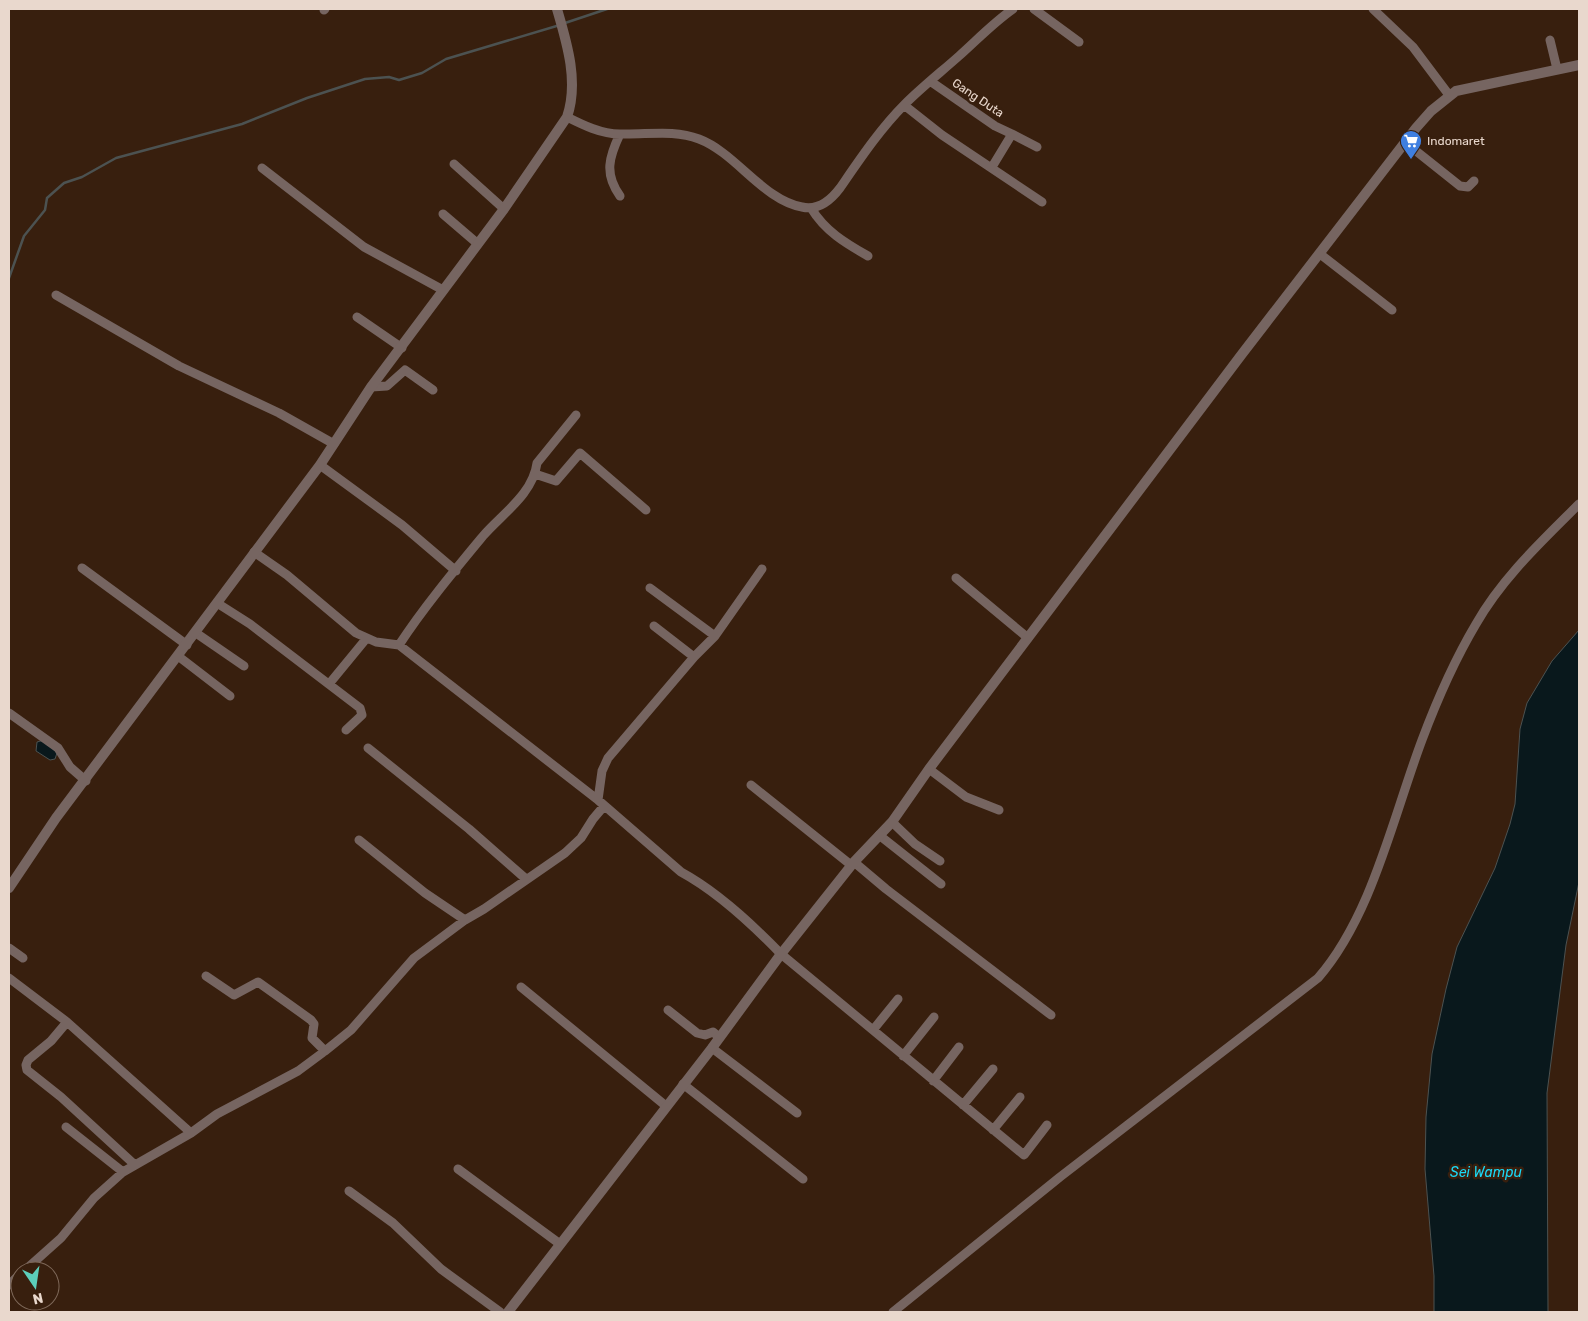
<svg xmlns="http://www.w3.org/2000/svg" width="1588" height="1321" font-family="Rubik,sans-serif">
<rect width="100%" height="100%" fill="#381f0e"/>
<!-- water -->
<path fill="#09181c" stroke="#4c5251" d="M1579 630V882L1566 945 1547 1093 1548 1312H1434V1276L1425 1169 1426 1117 1432 1054 1446 989 1457 947 1495 868 1510 824 1515 804 1520 729 1527 703 1552 661Z
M44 740 57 753 55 759 50 760 36 751 37 742Z"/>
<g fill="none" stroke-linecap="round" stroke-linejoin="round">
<!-- stream -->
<path stroke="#4c5251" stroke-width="2.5" d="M565 23 607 9
M9 278 24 236 45 210 47 198 64 183 82 177 116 158 242 124 307 98 365 79 389 77 399 80 422 73 446 59 560 25"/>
<!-- minor -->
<path stroke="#766561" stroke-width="9" d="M1034 9 1079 42
M1373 9 1413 47 1449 95
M324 10 325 9
M1550 40 1557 69
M930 81 995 126 1012 134
M904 105 942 135 1042 202
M567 117C583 125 601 134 620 134 647 135 673 129 699 139 736 153 763 200 802 207 819 211 831 200 840 188 860 159 880 129 905 104 922 87 941 72 959 56 977 40 993 23 1013 9
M1406 143 1460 186 1468 187 1474 181
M454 164 504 209
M992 167 1012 134 1037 147
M262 168 364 247 443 290
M620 196C604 174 609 157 620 134
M811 208C825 231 845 243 868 256
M443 214 478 244
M1320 254 1392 310
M56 295 179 366 279 413 334 444
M357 317 402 348
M371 387 387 386 405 370 433 390
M320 465 402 525 456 571
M535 474 556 481 580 453 646 510
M254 552 287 575 356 633 376 642 399 645 598 800 681 872C718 892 752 924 781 954L1024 1155 1047 1125
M82 568 187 645
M956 578 1028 638
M650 588 715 636
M217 603 250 624 360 708 362 715 346 730
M654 626 694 657
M196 633 244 666
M399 645C424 607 454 571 483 536 502 514 533 494 537 463L576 415
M178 656 230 696
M329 684 366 639
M9 713 58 748 70 767 86 781
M368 748 469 829 526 879
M929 769 966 797 999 810
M751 785 851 865
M598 800 602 771 608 758 694 657 715 636 762 569
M892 822 915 844 940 861
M879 835 941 884
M359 840 425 893 465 920
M854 862 886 889 1051 1015
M9 948 23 958
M206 976 234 995 258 982 311 1020 314 1024 312 1038 325 1051
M9 978 67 1022 191 1133
M521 987 666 1106
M668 1010 697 1033 705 1035 713 1032 719 1037
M67 1022 51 1041 28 1060 26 1065 27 1070 61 1097 135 1165
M873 1030 898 999
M712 1048 797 1113
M903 1056 934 1017
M933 1081 959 1047
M683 1084 803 1179
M963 1105 993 1069
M66 1127 123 1172
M993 1130 1020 1097
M458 1169 560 1244
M349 1191 393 1223 441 1269 500 1312
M24 1271 61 1238 94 1198 123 1172 191 1133 217 1114 298 1071 325 1051 351 1030 414 958 465 920 484 909 565 853 581 838 593 819 604 806
M9 1285 20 1274
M893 1312 1060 1177 1318 978C1372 916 1393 817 1422 740 1437 700 1454 661 1476 624 1502 578 1542 541 1579 504"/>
<!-- tertiary -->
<path stroke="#766561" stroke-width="10" d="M9 888 56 818 320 465 371 387 504 209 567 117C579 82 567 43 557 9
M508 1312 712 1048 781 954 854 862 892 822 929 769 1242 354 1416 128 1431 111 1456 91 1579 65"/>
</g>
<!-- icons -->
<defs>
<g id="supermarket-pin" transform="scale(1.125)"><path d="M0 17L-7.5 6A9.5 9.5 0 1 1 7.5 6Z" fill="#3f7fe0" stroke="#381f0e"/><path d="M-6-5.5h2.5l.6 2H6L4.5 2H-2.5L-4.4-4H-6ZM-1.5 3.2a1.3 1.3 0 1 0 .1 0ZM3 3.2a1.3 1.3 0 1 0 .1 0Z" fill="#fff"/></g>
</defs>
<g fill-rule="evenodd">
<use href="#supermarket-pin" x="1411" y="141"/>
</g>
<g text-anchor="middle" stroke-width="5" stroke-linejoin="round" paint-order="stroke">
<!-- street labels -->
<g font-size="12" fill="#e9d8cd" stroke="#381f0e">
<text transform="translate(978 98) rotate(34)" y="4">Gang Duta</text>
</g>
<!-- poi labels -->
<g font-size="12" fill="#e9d8cd" stroke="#381f0e" text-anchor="start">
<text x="1427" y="145">Indomaret</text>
</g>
<!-- water labels -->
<g font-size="14" font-style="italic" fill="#1bd8f5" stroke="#381f0e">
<text x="1486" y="1177">Sei Wampu</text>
</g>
</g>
<!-- border -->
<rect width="1588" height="1321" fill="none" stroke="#e9d8cd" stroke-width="20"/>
<!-- north arrow -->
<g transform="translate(35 1286) rotate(167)"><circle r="24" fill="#381f0e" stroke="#7f695a"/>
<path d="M0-4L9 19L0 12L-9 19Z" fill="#5cceba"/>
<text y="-8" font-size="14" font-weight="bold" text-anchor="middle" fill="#e9d8cd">N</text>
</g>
</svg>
